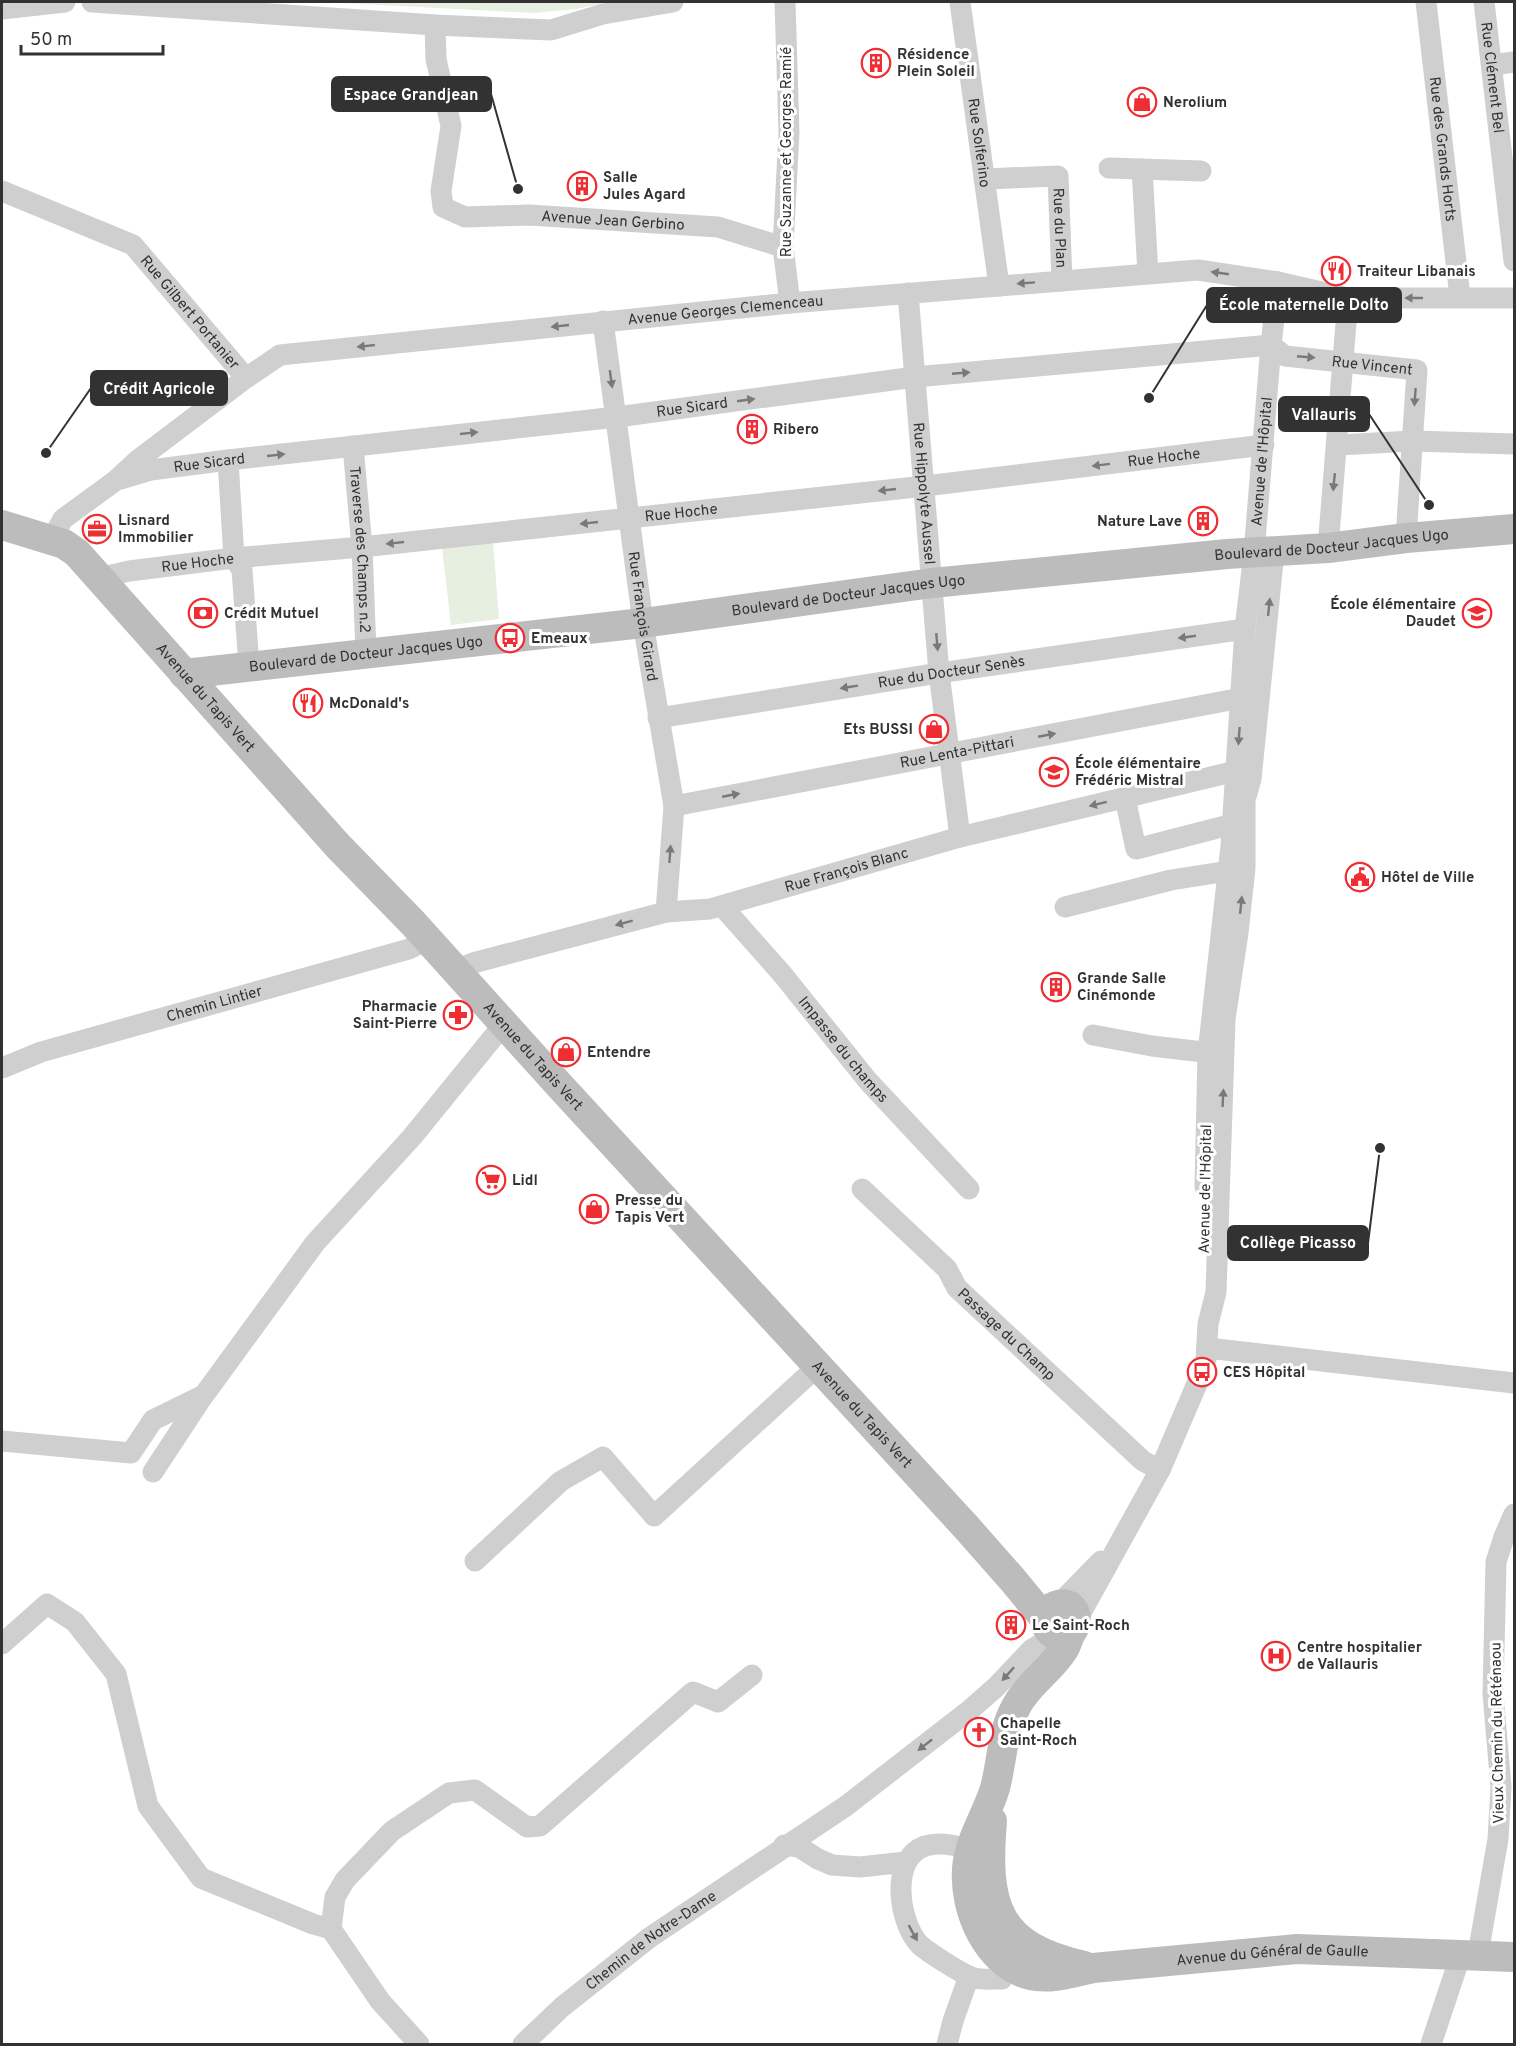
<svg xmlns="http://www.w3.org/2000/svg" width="1516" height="2046" font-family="Overpass,sans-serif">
<rect width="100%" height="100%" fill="#fff"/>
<!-- green -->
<path fill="#e7efe0" d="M322 2H609L576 9 533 13Z
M493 542 499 619 451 625 442 548Z"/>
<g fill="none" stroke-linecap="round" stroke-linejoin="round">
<!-- minor -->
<g stroke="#cfcfcf" stroke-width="21">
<path d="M92 2 435 25 551 30 603 14 673 2"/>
<path d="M785 2 789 132 783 247 790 303"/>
<path id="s1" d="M960 2 999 286"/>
<path id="s2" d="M1426 2 1460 297"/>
<path id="s3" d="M1484 2 1514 261"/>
<path d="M2 9 65 2"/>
<path id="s4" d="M435 25 436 59 451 126 441 191 443 207 465 217 529 215 718 227 783 247"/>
<path d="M1492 65 1514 62"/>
<path d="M1109 168 1201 171"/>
<path d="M1142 169 1148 274"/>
<path id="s5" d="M984 179 1058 176 1062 281"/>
<path id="s6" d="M2 191 133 245 246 378"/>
<path id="s7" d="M908 293 939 673 960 837"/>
<path id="s8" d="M603 321 643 623 674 806 666 912"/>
<path d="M1338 445 1413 441 1514 444"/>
<path id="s9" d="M353 446 362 547 366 653"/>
<path d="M228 460 234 558 242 570 249 666"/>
<path id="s10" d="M121 479 151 470 228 460 617 417 915 377 1271 345 1285 356 1417 370 1406 538"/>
<path id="s11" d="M51 540 63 519 115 481 139 459 246 378 280 355 790 303 1198 270 1278 282 1348 298H1514"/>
<path d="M1328 548 1348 298"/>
<path id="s12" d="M99 578 129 571 234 558 362 547 925 486 1264 445"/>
<path id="s13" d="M658 718 939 673 1245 629"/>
<path d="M1125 798 1136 849 1233 824"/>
<path id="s14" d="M674 806 1241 698"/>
<path id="s15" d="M722 906 783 975 868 1081 969 1189"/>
<path d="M1065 907 1171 880 1241 869"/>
<path id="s16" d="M456 970 473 963 666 912 710 909 960 837 1236 771"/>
<path d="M1093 1035 1152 1046 1220 1054"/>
<path id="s17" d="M2 1068 41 1052 409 949 428 939"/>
<path id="s18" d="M1205 1187 1208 1053 1231 846 1245 629 1254 553 1271 345 1278 282"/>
<path id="s19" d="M862 1189 947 1269 957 1288 1143 1461 1160 1470"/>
<path d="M1207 1348 1514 1383"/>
<path d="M2 1441 131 1453 153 1420 204 1395 315 1243 412 1137 504 1024"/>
<path d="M153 1472 203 1396"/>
<path d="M475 1561 561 1481 603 1457 654 1516 818 1366"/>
<path d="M1058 1605 1101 1561"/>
<path d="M1077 1620 1160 1470 1202 1372 1206 1359 1208 1324 1216 1292 1225 1019 1238 933 1245 868V800L1251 779 1274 552"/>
<path d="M2 1644 47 1604 75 1622 116 1674 148 1806 201 1878 313 1924 331 1929 380 2001 419 2044"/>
<path d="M784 1845 799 1847 818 1859 832 1865 860 1867 906 1862"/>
<path d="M978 1859 971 1849C956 1846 940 1841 925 1846 889 1859 899 1922 919 1944 926 1951 965 1976 974 1978 983 1980 993 1979 1002 1979L1010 1966 1011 1953"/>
<path d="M331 1929 335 1897 345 1880 392 1831 449 1793 475 1790 527 1827 540 1826 693 1692 718 1702 752 1675"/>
<path d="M1478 1954 1498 1839 1501 1787 1493 1694 1496 1562 1504 1537 1514 1514"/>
<path id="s20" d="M523 2044 562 2007 649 1938 846 1806 971 1709 996 1687 1032 1649 1046 1641"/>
<path d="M947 2044 953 2021 969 1976"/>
<path d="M1431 2044 1461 1954"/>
</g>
<!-- secondary -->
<g stroke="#bcbcbc" stroke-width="30">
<path id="s21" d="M2 525 64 544 77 553 338 846 413 923 560 1086 967 1528 1012 1579 1045 1619"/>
<path id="s22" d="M184 674 643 623 932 583 1227 554 1328 548 1406 538 1514 529"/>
<path id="s23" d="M1071 1633C1049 1646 1035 1614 1055 1606 1073 1598 1082 1618 1071 1633 1068 1638 1067 1644 1064 1649 1051 1670 1029 1683 1017 1705 1001 1733 1003 1758 995 1788 987 1815 969 1840 967 1869 964 1910 987 1964 1030 1975 1051 1980 1074 1972 1093 1968L1297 1949 1514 1957"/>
<path d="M992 1821C985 1905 995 1946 1084 1966"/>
</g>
</g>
<!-- one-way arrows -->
<defs><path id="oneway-solid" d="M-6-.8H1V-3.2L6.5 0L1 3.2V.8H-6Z" transform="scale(1.5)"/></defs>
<g fill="#797979">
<use href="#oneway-solid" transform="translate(1220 273) rotate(-172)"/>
<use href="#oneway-solid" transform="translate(1026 283) rotate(176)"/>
<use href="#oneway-solid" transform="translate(1414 298) rotate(180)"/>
<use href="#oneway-solid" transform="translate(560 326) rotate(174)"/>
<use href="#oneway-solid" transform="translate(366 346) rotate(174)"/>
<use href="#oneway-solid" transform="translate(1306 357) rotate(5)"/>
<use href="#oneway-solid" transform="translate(961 373) rotate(-5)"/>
<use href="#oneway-solid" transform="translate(611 379) rotate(82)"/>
<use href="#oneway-solid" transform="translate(1415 397) rotate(94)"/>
<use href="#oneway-solid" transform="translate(746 400) rotate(-8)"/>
<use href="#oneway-solid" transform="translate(469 433) rotate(-6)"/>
<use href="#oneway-solid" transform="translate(276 455) rotate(-6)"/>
<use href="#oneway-solid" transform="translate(1101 465) rotate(173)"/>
<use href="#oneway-solid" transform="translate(1334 482) rotate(96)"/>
<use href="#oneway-solid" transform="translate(887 490) rotate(174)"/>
<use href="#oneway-solid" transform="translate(589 523) rotate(174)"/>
<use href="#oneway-solid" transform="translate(395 543) rotate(174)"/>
<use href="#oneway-solid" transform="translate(1269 607) rotate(-84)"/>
<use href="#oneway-solid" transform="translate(1187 637) rotate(172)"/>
<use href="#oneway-solid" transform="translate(937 642) rotate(85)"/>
<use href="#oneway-solid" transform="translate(849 687) rotate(171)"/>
<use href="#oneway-solid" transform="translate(1047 735) rotate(-11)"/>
<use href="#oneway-solid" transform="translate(1239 736) rotate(94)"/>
<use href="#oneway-solid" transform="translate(731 795) rotate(-11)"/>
<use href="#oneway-solid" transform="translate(1098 804) rotate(166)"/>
<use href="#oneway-solid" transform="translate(670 854) rotate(-86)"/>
<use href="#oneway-solid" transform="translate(1241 905) rotate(-84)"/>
<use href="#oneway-solid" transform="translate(624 923) rotate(165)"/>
<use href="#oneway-solid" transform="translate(1223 1098) rotate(-87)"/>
<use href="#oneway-solid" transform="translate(1008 1674) rotate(132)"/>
<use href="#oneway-solid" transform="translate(925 1745) rotate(142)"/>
<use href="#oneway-solid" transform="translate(913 1933) rotate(61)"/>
</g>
<!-- icons -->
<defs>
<g id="building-ring" transform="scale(1.5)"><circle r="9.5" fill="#fff" stroke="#ef2e33" stroke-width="1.5"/><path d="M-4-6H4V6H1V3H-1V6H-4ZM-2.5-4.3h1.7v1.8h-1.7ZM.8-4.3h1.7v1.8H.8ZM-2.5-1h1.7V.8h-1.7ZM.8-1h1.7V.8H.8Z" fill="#ef2e33"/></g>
<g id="shop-ring" transform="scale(1.5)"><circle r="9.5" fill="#fff" stroke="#ef2e33" stroke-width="1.5"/><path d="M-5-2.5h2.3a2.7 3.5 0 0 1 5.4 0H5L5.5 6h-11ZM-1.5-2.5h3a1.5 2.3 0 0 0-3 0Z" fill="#ef2e33"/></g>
<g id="restaurant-ring" transform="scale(1.5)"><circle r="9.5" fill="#fff" stroke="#ef2e33" stroke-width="1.5"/><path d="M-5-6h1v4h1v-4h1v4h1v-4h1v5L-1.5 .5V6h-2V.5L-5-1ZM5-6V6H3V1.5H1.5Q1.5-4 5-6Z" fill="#ef2e33"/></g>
<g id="office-ring" transform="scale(1.5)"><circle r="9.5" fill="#fff" stroke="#ef2e33" stroke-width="1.5"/><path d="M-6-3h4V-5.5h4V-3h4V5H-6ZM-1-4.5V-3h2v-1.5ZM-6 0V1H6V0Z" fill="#ef2e33"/></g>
<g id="bank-ring" transform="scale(1.5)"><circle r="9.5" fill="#fff" stroke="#ef2e33" stroke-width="1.5"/><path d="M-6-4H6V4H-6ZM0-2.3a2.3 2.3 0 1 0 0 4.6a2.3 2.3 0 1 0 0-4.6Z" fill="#ef2e33"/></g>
<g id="school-ring" transform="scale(1.5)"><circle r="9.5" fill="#fff" stroke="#ef2e33" stroke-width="1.5"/><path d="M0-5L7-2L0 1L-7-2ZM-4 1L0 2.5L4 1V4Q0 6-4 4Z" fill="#ef2e33"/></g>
<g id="bus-ring" transform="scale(1.5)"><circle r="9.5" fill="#fff" stroke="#ef2e33" stroke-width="1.5"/><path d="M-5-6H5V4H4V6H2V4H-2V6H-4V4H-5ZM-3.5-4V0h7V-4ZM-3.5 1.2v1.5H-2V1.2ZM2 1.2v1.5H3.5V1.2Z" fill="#ef2e33"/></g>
<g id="civic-ring" transform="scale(1.5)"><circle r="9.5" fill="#fff" stroke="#ef2e33" stroke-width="1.5"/><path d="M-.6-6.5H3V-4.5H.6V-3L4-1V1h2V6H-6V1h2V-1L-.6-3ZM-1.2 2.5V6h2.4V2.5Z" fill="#ef2e33"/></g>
<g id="pharmacy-ring" transform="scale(1.5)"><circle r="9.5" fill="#fff" stroke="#ef2e33" stroke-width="1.5"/><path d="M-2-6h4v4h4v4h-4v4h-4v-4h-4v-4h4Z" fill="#ef2e33"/></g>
<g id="supermarket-ring" transform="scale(1.5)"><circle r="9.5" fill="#fff" stroke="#ef2e33" stroke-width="1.5"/><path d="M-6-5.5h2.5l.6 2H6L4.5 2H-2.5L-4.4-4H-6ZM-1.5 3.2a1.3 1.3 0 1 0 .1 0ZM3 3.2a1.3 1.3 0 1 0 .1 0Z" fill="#ef2e33"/></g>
<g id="hospital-ring" transform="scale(1.5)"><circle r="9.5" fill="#fff" stroke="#ef2e33" stroke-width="1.5"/><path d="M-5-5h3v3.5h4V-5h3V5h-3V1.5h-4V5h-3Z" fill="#ef2e33"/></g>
<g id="church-ring" transform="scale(1.5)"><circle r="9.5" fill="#fff" stroke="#ef2e33" stroke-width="1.5"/><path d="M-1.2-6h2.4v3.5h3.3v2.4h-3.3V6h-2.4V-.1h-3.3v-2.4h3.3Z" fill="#ef2e33"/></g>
</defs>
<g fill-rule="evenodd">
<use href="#building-ring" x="876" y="63"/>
<use href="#shop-ring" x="1142" y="102"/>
<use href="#building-ring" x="582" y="186"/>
<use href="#restaurant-ring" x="1336" y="271"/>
<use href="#building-ring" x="752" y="429"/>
<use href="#building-ring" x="1203" y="521"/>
<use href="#office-ring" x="97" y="529"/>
<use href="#bank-ring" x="203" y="613"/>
<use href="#school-ring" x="1477" y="613"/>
<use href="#bus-ring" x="510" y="638"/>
<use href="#restaurant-ring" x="308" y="703"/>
<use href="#shop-ring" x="934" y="729"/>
<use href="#school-ring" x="1054" y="772"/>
<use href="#civic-ring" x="1360" y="877"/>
<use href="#building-ring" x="1056" y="987"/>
<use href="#pharmacy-ring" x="458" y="1015"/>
<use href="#shop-ring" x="566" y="1052"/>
<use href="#supermarket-ring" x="491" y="1180"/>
<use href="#shop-ring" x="594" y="1209"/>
<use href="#bus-ring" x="1202" y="1372"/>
<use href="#building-ring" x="1011" y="1625"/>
<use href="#hospital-ring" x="1276" y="1656"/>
<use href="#church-ring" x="979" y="1732"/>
</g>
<g text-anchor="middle" stroke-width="6" stroke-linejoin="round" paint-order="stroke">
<!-- poi labels -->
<g font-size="15" font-weight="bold" fill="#323232" stroke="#fff" text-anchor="start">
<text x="897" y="59">Résidence<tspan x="897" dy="17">Plein Soleil</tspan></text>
<text x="1163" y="107">Nerolium</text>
<text x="603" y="182">Salle<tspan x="603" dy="17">Jules Agard</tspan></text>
<text x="1357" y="276">Traiteur Libanais</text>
<text x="773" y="434">Ribero</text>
<text x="118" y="525">Lisnard<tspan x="118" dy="17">Immobilier</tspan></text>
<text x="1182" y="526" text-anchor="end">Nature Lave</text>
<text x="1456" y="609" text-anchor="end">École élémentaire<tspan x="1456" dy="17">Daudet</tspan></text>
<text x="224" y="618">Crédit Mutuel</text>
<text x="531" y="643">Emeaux</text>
<text x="329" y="708">McDonald's</text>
<text x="913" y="734" text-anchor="end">Ets BUSSI</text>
<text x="1075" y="768">École élémentaire<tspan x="1075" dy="17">Frédéric Mistral</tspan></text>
<text x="1381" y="882">Hôtel de Ville</text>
<text x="1077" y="983">Grande Salle<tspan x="1077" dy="17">Cinémonde</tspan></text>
<text x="437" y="1011" text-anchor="end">Pharmacie<tspan x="437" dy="17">Saint-Pierre</tspan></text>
<text x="587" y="1057">Entendre</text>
<text x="512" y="1185">Lidl</text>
<text x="615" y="1205">Presse du<tspan x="615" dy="17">Tapis Vert</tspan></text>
<text x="1223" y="1377">CES Hôpital</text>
<text x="1032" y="1630">Le Saint-Roch</text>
<text x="1297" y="1652">Centre hospitalier<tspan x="1297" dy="17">de Vallauris</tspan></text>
<text x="1000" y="1728">Chapelle<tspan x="1000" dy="17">Saint-Roch</tspan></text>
</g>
<!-- street labels -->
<g font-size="15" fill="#323232" stroke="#fff">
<text dy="5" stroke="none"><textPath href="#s3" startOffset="76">Rue Clément Bel</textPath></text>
<text dy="5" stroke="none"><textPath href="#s1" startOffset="142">Rue Solferino</textPath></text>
<text dy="5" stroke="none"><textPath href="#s2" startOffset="148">Rue des Grands Horts</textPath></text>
<text transform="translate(786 152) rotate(-90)" y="5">Rue Suzanne et Georges Ramié</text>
<text dy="5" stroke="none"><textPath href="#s4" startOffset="357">Avenue Jean Gerbino</textPath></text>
<text dy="5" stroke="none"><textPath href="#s5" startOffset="126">Rue du Plan</textPath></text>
<text dy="5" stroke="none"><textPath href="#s11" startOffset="744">Avenue Georges Clemenceau</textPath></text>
<text dy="5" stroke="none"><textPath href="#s6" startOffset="230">Rue Gilbert Portanier</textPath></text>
<text dy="5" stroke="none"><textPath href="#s10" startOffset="1264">Rue Vincent</textPath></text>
<text dy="5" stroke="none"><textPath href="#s10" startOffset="576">Rue Sicard</textPath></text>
<text dy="5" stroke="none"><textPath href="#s12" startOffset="1072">Rue Hoche</textPath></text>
<text dy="5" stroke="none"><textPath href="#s18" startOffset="728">Avenue de l'Hôpital</textPath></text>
<text dy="5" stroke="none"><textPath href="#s10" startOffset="90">Rue Sicard</textPath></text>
<text dy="5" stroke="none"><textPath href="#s7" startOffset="201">Rue Hippolyte Aussel</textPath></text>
<text dy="5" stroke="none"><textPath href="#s12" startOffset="586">Rue Hoche</textPath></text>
<text dy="5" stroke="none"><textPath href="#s22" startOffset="1155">Boulevard de Docteur Jacques Ugo</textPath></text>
<text dy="5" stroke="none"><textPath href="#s9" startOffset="104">Traverse des Champs n.2</textPath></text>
<text dy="5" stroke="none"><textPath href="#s12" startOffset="100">Rue Hoche</textPath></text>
<text dy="5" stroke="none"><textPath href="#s22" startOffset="669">Boulevard de Docteur Jacques Ugo</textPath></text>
<text dy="5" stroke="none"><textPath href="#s8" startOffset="298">Rue François Girard</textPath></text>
<text dy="5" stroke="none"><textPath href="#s22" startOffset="183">Boulevard de Docteur Jacques Ugo</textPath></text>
<text dy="5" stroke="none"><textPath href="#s13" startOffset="297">Rue du Docteur Senès</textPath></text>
<text dy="5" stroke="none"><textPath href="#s21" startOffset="274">Avenue du Tapis Vert</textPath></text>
<text dy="5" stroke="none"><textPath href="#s14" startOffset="288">Rue Lenta-Pittari</textPath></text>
<text dy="5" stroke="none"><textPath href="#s16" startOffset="404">Rue François Blanc</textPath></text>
<text dy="5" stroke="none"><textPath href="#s17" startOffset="222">Chemin Lintier</textPath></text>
<text dy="5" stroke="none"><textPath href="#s15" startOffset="188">Impasse du champs</textPath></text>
<text dy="5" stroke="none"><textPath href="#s21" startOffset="760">Avenue du Tapis Vert</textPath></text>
<text transform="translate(1205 1189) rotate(-89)" y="5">Avenue de l'Hôpital</text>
<text dy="5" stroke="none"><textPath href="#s19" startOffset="206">Passage du Champ</textPath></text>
<text dy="5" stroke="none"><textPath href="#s21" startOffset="1246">Avenue du Tapis Vert</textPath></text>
<text transform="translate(1497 1733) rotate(-91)" y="5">Vieux Chemin du Réténaou</text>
<text dy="5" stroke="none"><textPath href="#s20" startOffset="165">Chemin de Notre-Dame</textPath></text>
<text dy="5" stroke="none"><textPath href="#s23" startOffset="738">Avenue du Général de Gaulle</textPath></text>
</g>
</g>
<!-- callouts -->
<path fill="none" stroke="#323232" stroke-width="2" d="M518 189L491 94M1149 398L1207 305M46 453L91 388M1429 505L1369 414M1380 1148L1368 1243"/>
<g fill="#323232" stroke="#fff" stroke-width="2">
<circle cx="518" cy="189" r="6"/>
<circle cx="1149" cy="398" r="6"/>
<circle cx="46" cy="453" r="6"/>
<circle cx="1429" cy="505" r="6"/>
<circle cx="1380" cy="1148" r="6"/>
</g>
<g fill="#323232" stroke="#323232" stroke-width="2">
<rect x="332" y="77" width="159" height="34" rx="6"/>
<rect x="1207" y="288" width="194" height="34" rx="6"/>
<rect x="91" y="371" width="136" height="34" rx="6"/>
<rect x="1279" y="397" width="90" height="34" rx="6"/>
<rect x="1228" y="1226" width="140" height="34" rx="6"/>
</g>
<g font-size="16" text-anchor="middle" font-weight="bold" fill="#fff">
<text x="411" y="100">Espace Grandjean</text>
<text x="1304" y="310">École maternelle Dolto</text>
<text x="159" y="394">Crédit Agricole</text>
<text x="1324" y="420">Vallauris</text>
<text x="1298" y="1248">Collège Picasso</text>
</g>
<!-- border -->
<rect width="1516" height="2046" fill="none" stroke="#323232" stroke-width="6"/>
<!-- scale -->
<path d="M21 45v9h142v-9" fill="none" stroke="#323232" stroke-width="3"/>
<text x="30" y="45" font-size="18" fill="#323232" stroke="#ffffff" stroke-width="4.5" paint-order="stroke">50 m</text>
</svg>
